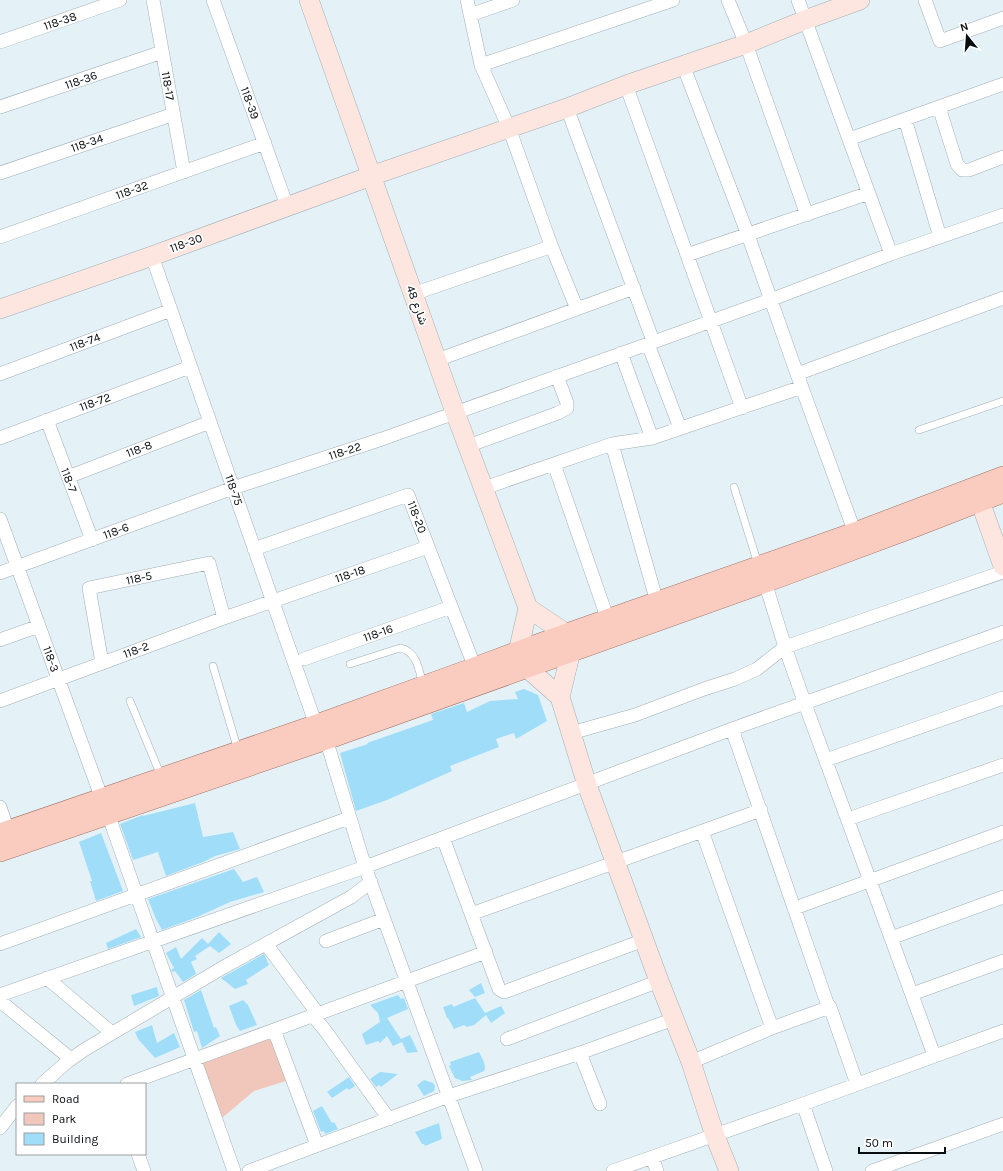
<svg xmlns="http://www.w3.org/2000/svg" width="1003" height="1171" font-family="Karla,Vazirmatn,sans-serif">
<rect width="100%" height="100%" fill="#e4f2f8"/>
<!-- green -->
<path fill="#f2c7bb" d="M271 1035 289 1080 254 1091 222 1118 199 1061Z"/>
<!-- building -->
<path fill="#9fddf9" d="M524 689 538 695 547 721 516 739 514 733 496 739 499 747 450 766 452 771 387 800 356 811 340 753 368 744 367 743 433 720 431 714 464 703 467 712 490 701 518 699 515 692Z
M195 803 203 837 233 832 240 849 215 856 203 862 166 876 158 852 133 860 120 824 143 815V816Z
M101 833 123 891 96 901 90 881H92L79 842Z
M234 869 243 882 257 877 264 892 230 902 197 917 162 930 156 919 148 899Z
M136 929 141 937 108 949 106 943Z
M219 932 231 944 219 953 210 946 195 956 197 959 191 962 196 974 183 982 175 971 172 972 171 970 174 968 166 953 176 947 181 959 202 938 208 944Z
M264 954 269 965 246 980 248 984 235 989 221 978Z
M481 983 485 993 475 997 469 990Z
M157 987 159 996 134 1006 131 995Z
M201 990 214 1028 216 1027 220 1036 202 1048 197 1031 194 1032 184 1000Z
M398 995 401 999 404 998 408 1009 387 1018 401 1039 410 1035 418 1052 407 1053 402 1042 393 1046 387 1036 380 1043 378 1041 366 1045 362 1034 380 1022 378 1013 370 1005Z
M475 998 485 1013 501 1006 505 1013 491 1023 486 1015 474 1025 467 1027 464 1025 454 1029 448 1018H447L443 1007 452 1004 453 1007Z
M243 1000 248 1005 257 1025 240 1031 236 1025 229 1006Z
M152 1025 157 1043 174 1033 180 1047 155 1058 138 1039 135 1032Z
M479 1052 484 1062 485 1068 484 1071 470 1077 472 1080 462 1081 455 1078 449 1066 451 1065 450 1062Z
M380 1072 398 1074 381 1087 379 1085 376 1087 370 1079Z
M349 1077 355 1086 349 1090 347 1088 332 1098 327 1092Z
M424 1080 433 1083 435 1086 434 1091 424 1096 417 1085Z
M322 1106 332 1123 334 1122 338 1129 325 1134 324 1131 321 1132 313 1111Z
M439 1123 442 1139 425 1146 424 1144H422L415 1132Z"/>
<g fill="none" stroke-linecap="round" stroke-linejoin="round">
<!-- lane casing -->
<g stroke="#a1aeb4" stroke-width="8">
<path id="lane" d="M919 430 1003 401
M734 487 758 564
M350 664 400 648C417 651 419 670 423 685
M213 666 238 750
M130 701 161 776"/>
</g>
<!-- street casing -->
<g stroke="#a1aeb4" stroke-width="14">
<path id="street" d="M153 0 184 172
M213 0 287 206
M467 0 481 65 509 128 551 245 577 309
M728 0 746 44 807 215
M798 0 891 254
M925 0 940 41 1003 18
M470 15 513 0
M0 42 120 0
M481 65 673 0
M683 65 748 235 797 374 855 533
M626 85 742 408
M0 107 162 52
M939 107 957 164 962 170H969L1003 157
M567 108 653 341
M905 119 940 237
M849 139 1003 84
M0 173 174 114
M0 237 265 143
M687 255 869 193
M152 256 316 725
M413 294 544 249 551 245
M648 344 680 428
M621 353 652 438
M437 360 634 288
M0 374 171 310
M797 374 1003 298
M47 420 92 540
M0 438 190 367
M612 444 657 602
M468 446 558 413 567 408V403L557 376
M554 464 608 620
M68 477 210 422
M484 488 612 444 652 438 802 387
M0 519 102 799
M254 549 408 495 475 668
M0 573 233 488 382 439 648 344 770 300 891 254 1003 215
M765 582 785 647 805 704 934 1055
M0 640 39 626
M304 659 451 607
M102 663 89 588 209 563 224 618
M0 701 224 618 428 547
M732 729 827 1003 830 1007 857 1084
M571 733 635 715 704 689 735 679 757 669 785 647 1003 572
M326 739 365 867 476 1171
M826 760 1003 698
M0 807 8 831
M108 814 234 1171
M848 819 1003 765
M702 831 772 1028
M443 838 499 989 504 992 644 940
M795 908 1003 832
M471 914 761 810
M891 938 1003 897
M326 941 384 919
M0 944 349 818
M266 944 318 1014
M47 978 112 1033
M912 994 1003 961
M0 995 365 867 732 729 1003 632
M0 1001 71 1059
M313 1016 324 1029 389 1119
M274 1030 317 1145
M507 1039 659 981
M580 1053 600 1104
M691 1062 772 1028 830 1007
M42 1084 67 1062 84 1050 222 968 351 897 371 882
M127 1084 486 952
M803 1104 826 1171
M0 1128 17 1106
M138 1154 144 1171
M652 1157 657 1171
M249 1171 449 1096 580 1053 674 1019
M613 1171 803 1104 1003 1031
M872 1171 1003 1124"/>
</g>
<!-- secondary casing -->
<g stroke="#a1aeb4" stroke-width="20">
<path id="secondary" d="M309 0 455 412 528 608
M0 309 152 256 371 176 567 108 626 85 746 44 805 20 860 0
M980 501 1003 566
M528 608 567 634
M571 651 560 697 587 785 659 981 691 1062 715 1136 729 1171
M518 652 528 608
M526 667 560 697"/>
</g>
<!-- primary casing -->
<g stroke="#a37367" stroke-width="22">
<path id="primary" d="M0 834 320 724 475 668 567 634 855 533 1003 477
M0 851 326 739 765 582 916 526 1003 492"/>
</g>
<!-- lane -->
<use href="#lane" stroke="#fff" stroke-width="7"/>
<!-- street -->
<use href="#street" stroke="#fff" stroke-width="13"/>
<!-- secondary -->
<use href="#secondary" stroke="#fde6e0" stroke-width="19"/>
<!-- primary -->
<use href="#primary" stroke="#faccc0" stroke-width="21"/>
</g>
<g text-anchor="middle" stroke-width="3.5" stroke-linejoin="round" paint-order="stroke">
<!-- street labels -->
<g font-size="12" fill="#080d0f" stroke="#fff">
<text transform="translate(60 21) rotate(-19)" y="4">118-38</text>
<text transform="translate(81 80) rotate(-19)" y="4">118-36</text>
<text transform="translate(168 86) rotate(80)" y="4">118-17</text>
<text transform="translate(250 103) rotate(70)" y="4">118-39</text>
<text transform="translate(87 143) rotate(-19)" y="4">118-34</text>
<text transform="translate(132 190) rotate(-20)" y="4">118-32</text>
<text transform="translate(186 243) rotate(-20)" y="4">118-30</text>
<text transform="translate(417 305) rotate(70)" y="4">شارع 48</text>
<text transform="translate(85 342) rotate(-21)" y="4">118-74</text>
<text transform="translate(95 402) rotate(-20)" y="4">118-72</text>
<text transform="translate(139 449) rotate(-21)" y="4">118-8</text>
<text transform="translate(345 451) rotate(-18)" y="4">118-22</text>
<text transform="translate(69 480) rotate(69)" y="4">118-7</text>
<text transform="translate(234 490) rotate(71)" y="4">118-75</text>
<text transform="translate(417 517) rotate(69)" y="4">118-20</text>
<text transform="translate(116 531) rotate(-20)" y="4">118-6</text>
<text transform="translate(350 574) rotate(-19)" y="4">118-18</text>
<text transform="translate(139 578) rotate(-12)" y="4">118-5</text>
<text transform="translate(378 633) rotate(-19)" y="4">118-16</text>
<text transform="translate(136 650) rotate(-20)" y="4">118-2</text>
<text transform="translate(51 659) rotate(70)" y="4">118-3</text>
</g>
</g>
<!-- legend -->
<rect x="16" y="1083" width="130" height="72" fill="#ffffff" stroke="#9c9e9f"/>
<rect x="24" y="1096" width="20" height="6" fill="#faccc0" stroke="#9c9e9f"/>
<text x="52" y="1103" font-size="12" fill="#080d0f">Road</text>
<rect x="24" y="1113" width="20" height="12" fill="#f2c7bb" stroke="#9c9e9f"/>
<text x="52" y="1123" font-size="12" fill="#080d0f">Park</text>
<rect x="24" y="1133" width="20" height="12" fill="#9fddf9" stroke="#9c9e9f"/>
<text x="52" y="1143" font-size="12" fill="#080d0f">Building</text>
<!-- north arrow -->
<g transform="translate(967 36) rotate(343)" stroke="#ffffff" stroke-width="3" paint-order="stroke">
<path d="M0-3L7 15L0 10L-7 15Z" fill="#080d0f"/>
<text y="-6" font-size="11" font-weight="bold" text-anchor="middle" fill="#080d0f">N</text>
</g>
<!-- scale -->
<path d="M859 1147v6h86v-6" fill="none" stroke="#080d0f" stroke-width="2"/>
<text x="865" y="1147" font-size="12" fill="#080d0f" stroke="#ffffff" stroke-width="3" paint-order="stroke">50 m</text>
</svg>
